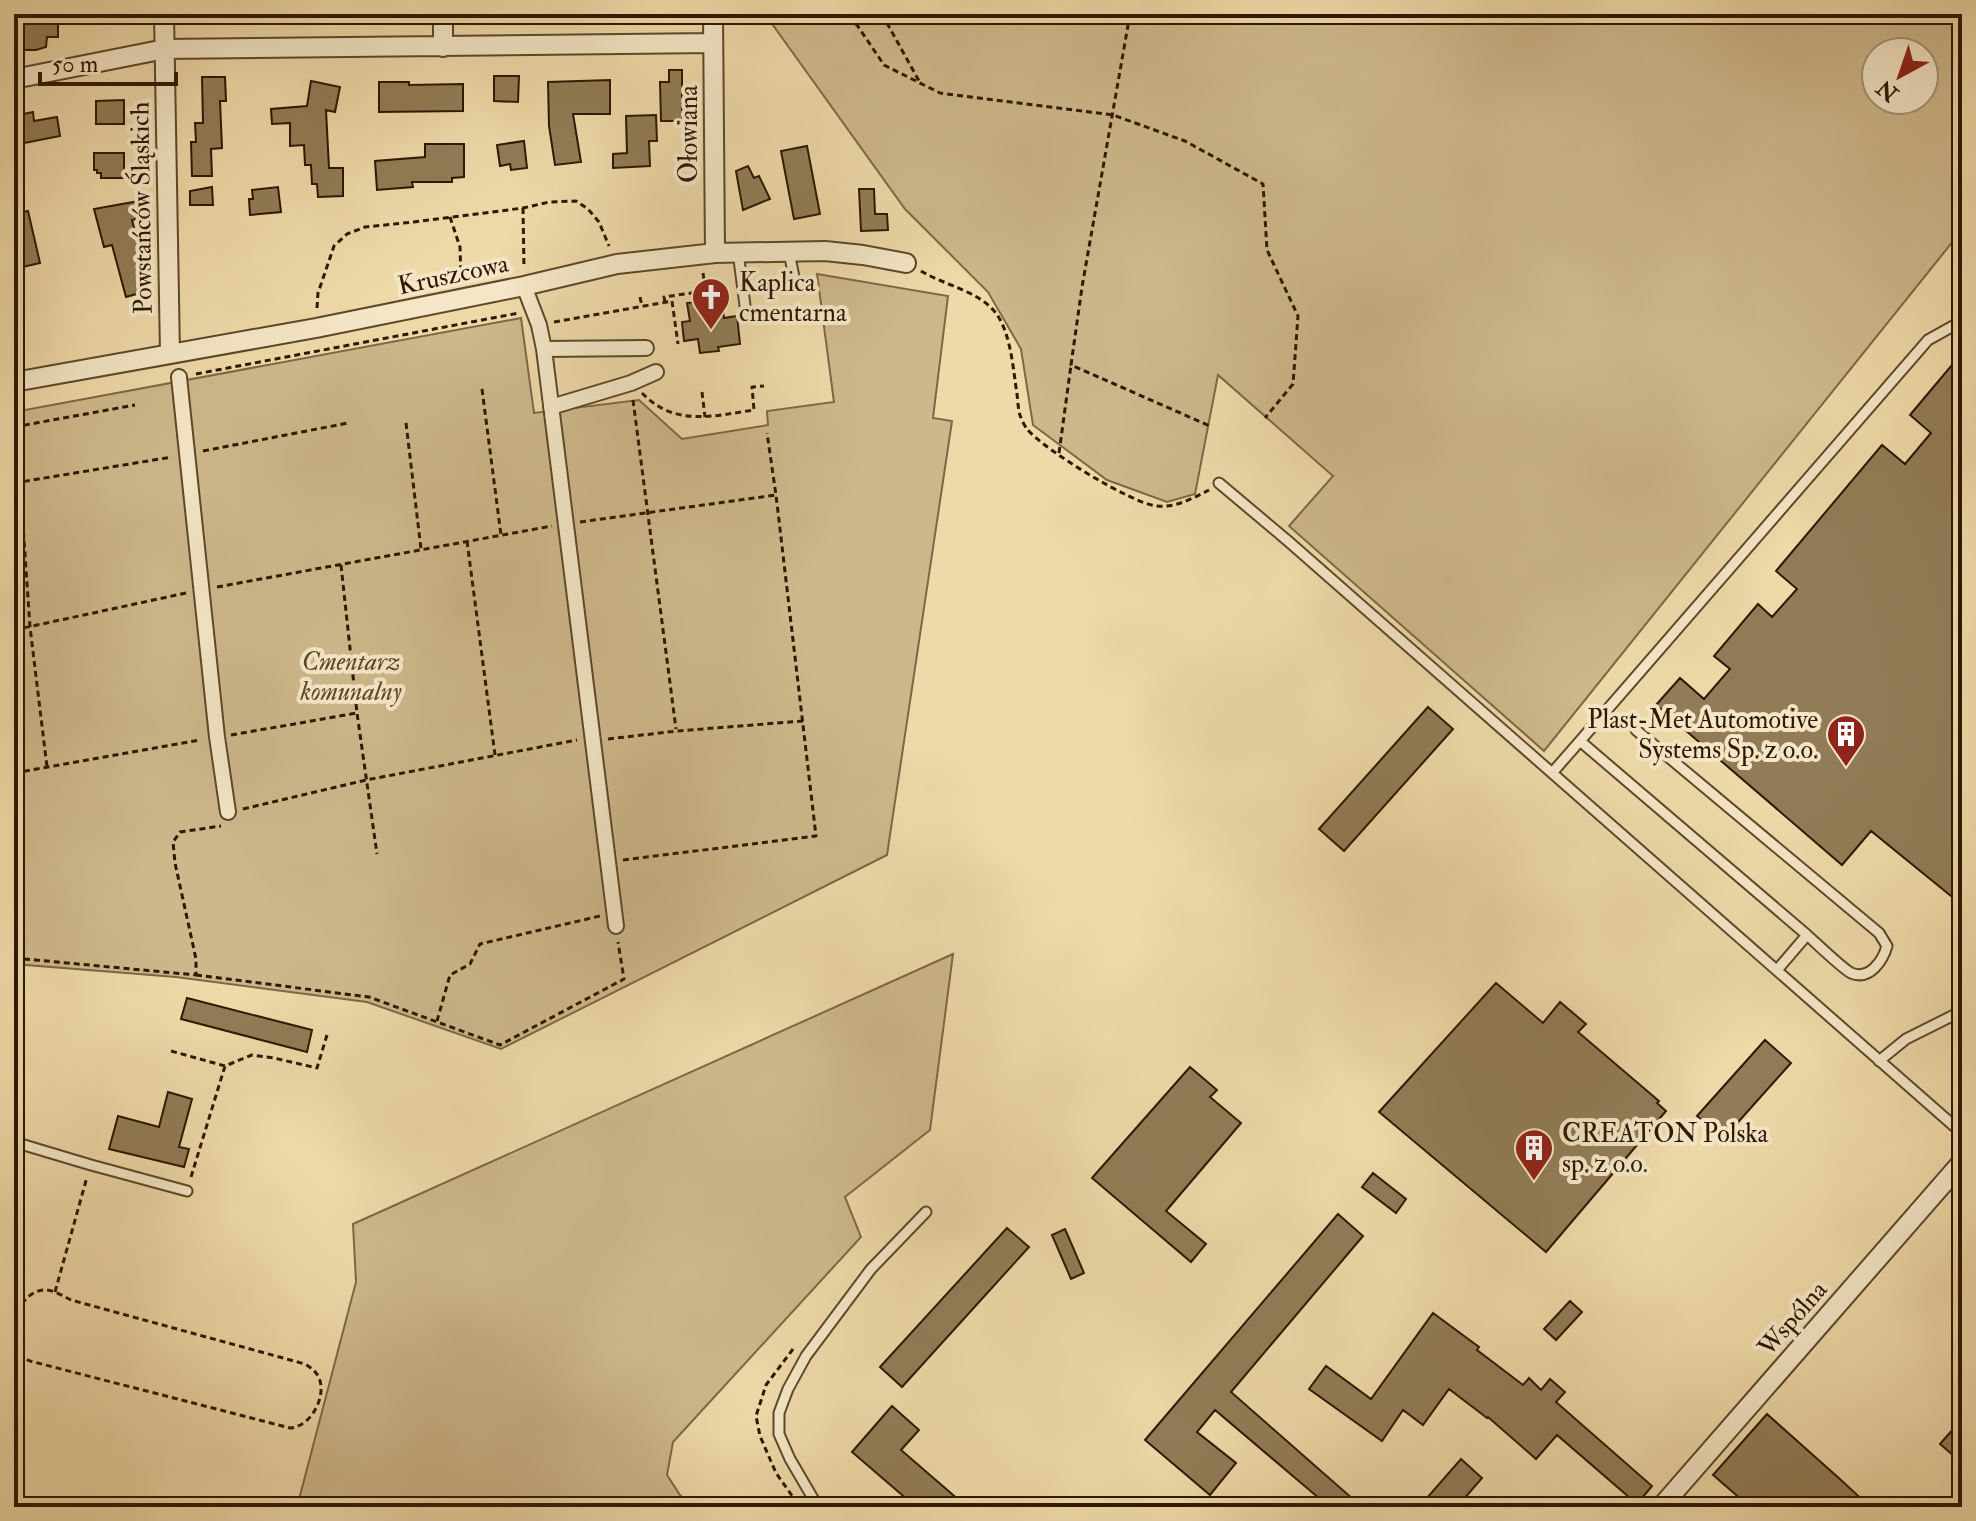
<svg xmlns="http://www.w3.org/2000/svg" width="1976" height="1521" font-family="'IM FELL Double Pica',serif">
<rect width="100%" height="100%" fill="#eed9a8"/>
<filter id="stains"><feTurbulence type="fractalNoise" baseFrequency=".0025" numOctaves="4"/><feColorMatrix values="0 0 0 0 .2 0 0 0 0 .09 0 0 0 0 .02 0 0 0 .5 -.17"/></filter>
<radialGradient id="worn" r=".72"><stop offset=".6" stop-color="#630" stop-opacity="0"/><stop offset="1" stop-color="#630" stop-opacity=".3"/></radialGradient>
<!-- green -->
<path fill="#cdb88b" stroke="#7d6846" stroke-width="2" fill-rule="evenodd" d="M765 14H1962V230L1544 751 1289 526 1333 476 1218 375 1195 494 1167 502 1107 480 1033 425 1021 349 988 292 905 209ZM1876 52H1924V100H1876Z
M817 274 948 296 933 418 952 421 887 855 501 1049 367 1002 176 977 14 964V412L521 318 534 413 639 400 682 439 768 425 767 411 834 402Z
M953 954 930 1130 845 1197 861 1237 673 1442 667 1475 680 1495 692 1507H297L356 1282 353 1224Z"/>
<!-- building -->
<path fill="#917c57" stroke="#2d1800" stroke-width="2" d="M14 14H58V37H47L46 47 36 50H14Z
M669 70H682V121H661L660 82H669Z
M494 76H519L518 102 494 101Z
M202 77H225L226 101H220L222 148 211 149 212 176H192L191 142H196L195 123H203Z
M610 80V114H573L581 162 555 165 549 126 548 82Z
M311 81 340 87 335 112 326 110 329 168H343V196L318 197 317 184H312L311 165H305L304 145 290 146V123L272 124 271 109 307 106Z
M379 82H409V85L463 84V111L379 112Z
M124 100V124H96V101Z
M33 112 34 121 57 117 60 136 14 145V116Z
M656 115 657 141H649L650 166 613 168V154L627 153 626 116Z
M524 141 527 168 511 170 510 164 500 166 497 145Z
M425 144H464V177L452 178V182H412L413 187 377 190 375 161 425 157Z
M807 146 820 214 794 219 781 151Z
M94 153H124V178H101V173H97V170H94Z
M748 166 754 178 759 176 770 199 743 210 736 171Z
M212 187 213 205H190V191Z
M278 187 281 212 250 215 249 199H253L252 190Z
M859 189H874L875 214H887L888 230 861 231Z
M139 201 142 218 132 220 141 254H138L140 272H138L140 281 137 282 140 293 126 297 112 245 104 247 94 209Z
M28 211 40 263 14 269V214Z
M721 299 724 318 737 316 740 344 718 347 719 351 700 353 698 339 684 341 682 322 690 321 687 303Z
M1962 353V905L1871 831 1842 865 1656 705 1680 678 1704 699 1730 669 1714 656 1758 604 1772 617 1797 589 1776 571 1882 445 1905 464 1931 433 1910 415Z
M1428 707 1453 729 1344 851 1319 829Z
M1496 983 1543 1023 1560 1002 1586 1024 1578 1032 1659 1101 1657 1103 1666 1111 1546 1252 1379 1112Z
M187 998 312 1030 307 1052 181 1019Z
M1765 1040 1791 1063 1723 1139 1697 1116Z
M1190 1067 1217 1090 1210 1097 1241 1123 1166 1211 1206 1244 1191 1262 1092 1178Z
M168 1092 192 1099 179 1147 189 1149 184 1167 109 1149 118 1116 159 1127Z
M1373 1173 1406 1199 1396 1213 1362 1187Z
M1338 1214 1363 1236 1231 1392 1362 1507H1313L1320 1499 1215 1410 1197 1432 1236 1463 1210 1495 1145 1440Z
M1007 1228 1029 1247 902 1387 880 1367Z
M1065 1229 1084 1273 1071 1279 1052 1235Z
M1570 1301 1582 1312 1556 1340 1544 1329Z
M1433 1313 1479 1347 1477 1350 1523 1385 1529 1378 1541 1390 1550 1379 1565 1392 1556 1402 1652 1486 1637 1504 1557 1435 1536 1459 1488 1417 1487 1418 1449 1389 1423 1425 1403 1410 1382 1441 1309 1389 1326 1366 1371 1399Z
M892 1406 919 1430 901 1450 967 1507H916L852 1452Z
M1767 1414 1841 1480 1870 1507H1829L1823 1501 1817 1507H1750L1713 1475Z
M1962 1419V1463L1940 1444Z
M1461 1459 1482 1478 1457 1507H1419Z"/>
<g fill="none" stroke-linecap="round" stroke-linejoin="round">
<!-- service casing -->
<g stroke="#5d482a" stroke-width="13">
<path id="service" d="M738 252 746 313
M789 252 794 277
M1219 483 1288 541 1962 1133
M1636 730 1879 933 1887 946C1883 960 1870 981 1851 973 1843 969 1816 943 1807 935L1777 970
M1580 741 1928 340 1962 321
M1552 773 1580 741 1807 935
M1879 1061 1906 1039 1962 1011
M14 1142 91 1165 187 1191
M818 1507 790 1459 779 1434V1413L788 1389 806 1356 871 1269 926 1212"/>
</g>
<!-- pedestrian casing -->
<g stroke="#5d482a" stroke-width="18">
<path id="pedestrian" d="M524 286 539 325 544 349 616 926
M544 349 646 348
M179 377 217 737 228 812
M551 407 631 383 656 372"/>
</g>
<!-- minor casing -->
<g stroke="#5d482a" stroke-width="22">
<path id="minor" d="M164 14 170 354
M443 14V47
M713 14 715 253
M14 79 165 49 713 43
M14 382 316 328 524 286 617 264 715 253 825 251 863 255 906 263
M1661 1507 1962 1162"/>
</g>
<!-- path -->
<path stroke="#2d1800" stroke-width="3" stroke-dasharray="6 4" stroke-linecap="butt" d="M838 14 857 25 884 65 940 93 1113 115 1185 141 1263 184 1267 250 1298 316 1293 384 1265 418
M882 14 919 81
M1130 14 1082 287 1071 365 1210 426
M523 208 524 268
M450 217 460 247 461 280
M921 271C944 285 978 291 995 312 1011 332 1013 369 1017 394 1018 402 1018 411 1021 418 1021 419 1026 428 1027 429 1043 449 1132 504 1157 506 1176 508 1193 498 1209 490
M703 273 707 300
M640 297 642 306
M665 302 664 297 705 291
M317 308 318 293 334 246 347 234 365 227 414 222 523 208 549 202 576 201 588 209 599 222 609 246
M554 322 672 301 678 344
M196 374 519 313
M482 389 501 535
M702 392 705 417
M642 393C675 427 713 416 754 410L752 387 764 386
M633 400 676 729
M406 423 421 549
M14 427 135 405
M14 442 20 482 30 627 47 767
M203 451 348 423
M1059 453 1071 365
M14 483 172 457
M580 522 776 495
M467 541 495 755
M341 565 357 713 377 854
M217 587 552 526
M14 630 186 593
M231 735 357 713
M608 739 677 731 803 721
M14 773 200 740
M243 809 366 780 577 740
M623 860 816 836 776 495 767 433
M14 958 196 975V959L175 863 173 842 180 832 221 826
M196 975 369 997 500 1045 624 979 618 942
M437 1021 450 975 470 964 480 944 600 916
M171 1051 225 1066 252 1055 274 1058 317 1068 327 1035
M191 1177 225 1066
M55 1292 87 1177
M14 1322C17 1307 29 1290 45 1290 54 1290 63 1296 71 1300L305 1364C311 1368 316 1371 319 1378 327 1396 311 1427 290 1428L30 1361 19 1356 14 1348
M793 1349 766 1385 756 1416 760 1436 776 1473 800 1507"/>
<!-- service -->
<use href="#service" stroke="#f4e6c6" stroke-width="9"/>
<!-- pedestrian -->
<use href="#pedestrian" stroke="#f4e6c6" stroke-width="14"/>
<!-- minor -->
<use href="#minor" stroke="#f4e6c6" stroke-width="18"/>
</g>
<!-- icons -->
<defs>
<g id="church-pin" transform="scale(2)"><path d="M0 17L-7.5 6A9.5 9.5 0 1 1 7.5 6Z" fill="#8f2418" stroke="#f4e6c6"/><path d="M-1.2-6h2.4v3.5h3.3v2.4h-3.3V6h-2.4V-.1h-3.3v-2.4h3.3Z" fill="#fff"/></g>
<g id="building-pin" transform="scale(2)"><path d="M0 17L-7.5 6A9.5 9.5 0 1 1 7.5 6Z" fill="#8f2418" stroke="#f4e6c6"/><path d="M-4-6H4V6H1V3H-1V6H-4ZM-2.5-4.3h1.7v1.8h-1.7ZM.8-4.3h1.7v1.8H.8ZM-2.5-1h1.7V.8h-1.7ZM.8-1h1.7V.8H.8Z" fill="#fff"/></g>
</defs>
<g fill-rule="evenodd">
<use href="#church-pin" x="711" y="297"/>
<use href="#building-pin" x="1846" y="734"/>
<use href="#building-pin" x="1534" y="1148"/>
</g>
<g text-anchor="middle" stroke-width="8" stroke-linejoin="round" paint-order="stroke">
<!-- street labels -->
<g font-size="26" fill="#2d1800" stroke="#f4e6c6">
<text transform="translate(688 134) rotate(-90)" y="9">Ołowiana</text>
<text transform="translate(141 208) rotate(-91)" y="9">Powstańców Śląskich</text>
<text transform="translate(453 274) rotate(-12)" y="9">Kruszcowa</text>
<text transform="translate(1792 1318) rotate(-49)" y="9">Wspólna</text>
</g>
<!-- poi labels -->
<g font-size="26" fill="#2d1800" stroke="#f4e6c6" text-anchor="start">
<text x="739" y="291">Kaplica<tspan x="739" dy="30">cmentarna</tspan></text>
<text x="1818" y="728" text-anchor="end">Plast-Met Automotive<tspan x="1818" dy="30">Systems Sp. z o.o.</tspan></text>
<text x="1562" y="1142">CREATON Polska<tspan x="1562" dy="30">sp. z o.o.</tspan></text>
</g>
<!-- park labels -->
<g font-size="26" font-style="italic" fill="#5d482a" stroke="#f4e6c6">
<text x="351" y="670">Cmentarz<tspan x="351" dy="30">komunalny</tspan></text>
</g>
</g>
<!-- margin -->
<rect width="1976" height="1521" fill="none" stroke="#eed9a8" stroke-width="48"/>
<rect x="16" y="16" width="1944" height="1489" fill="none" stroke="#2d1800" stroke-width="4"/>
<rect x="24" y="24" width="1928" height="1473" fill="none" stroke="#2d1800" stroke-width="2"/>
<!-- north arrow -->
<g transform="translate(1900 76) rotate(220)"><circle r="38" fill="#f4e6c6" stroke="#a49477" stroke-width="2"/>
<path d="M0-6L14 30L0 20L-14 30Z" fill="#8f2418"/>
<text y="-12" font-size="22" font-weight="bold" text-anchor="middle" fill="#2d1800">N</text>
</g>
<!-- scale -->
<path d="M40 72v12h136v-12" fill="none" stroke="#2d1800" stroke-width="4"/>
<text x="52" y="72" font-size="24" fill="#2d1800" stroke="#f4e6c6" stroke-width="6" paint-order="stroke">50 m</text>
<rect width="100%" height="100%" filter="url(#stains)"/>
<rect width="100%" height="100%" fill="url(#worn)"/>
</svg>
